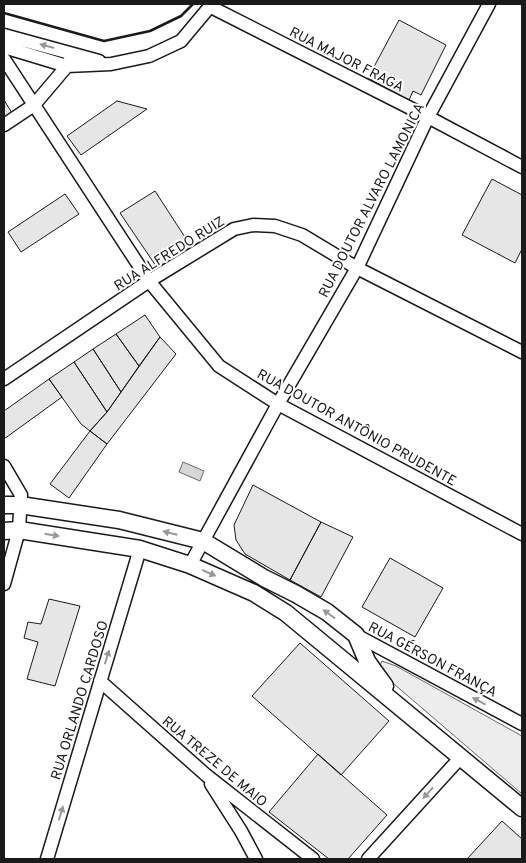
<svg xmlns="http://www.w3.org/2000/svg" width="526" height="863" font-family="Overpass,sans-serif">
<rect width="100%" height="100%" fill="#fff"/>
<!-- built -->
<path fill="#ededed" stroke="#6a6a6a" d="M382 661 396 666 522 736V794L387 678 378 669Z"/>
<!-- water -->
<path fill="#d7d7d7" stroke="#6a6a6a" d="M183 462 204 471 200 481 179 472Z"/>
<!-- building -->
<path fill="#e6e6e6" stroke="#1a1a1a" d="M399 20 446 45 421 95 413 91 409 100 368 78Z
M4 100 12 113 4 119Z
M117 101 147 109 81 155 67 136Z
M492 179 522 195V249L515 263 462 235Z
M155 191 192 248 164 269 156 266 120 213Z
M65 194 79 214 21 252 8 232Z
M145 315 160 337 139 366 116 334Z
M116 334 139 366 121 392 93 349Z
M160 337 176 354 107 444 90 431 107 412Z
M93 349 121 392 107 412 74 362Z
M74 362 107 412 90 431 81 424 49 379Z
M49 379 62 397 4 439V411Z
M90 431 107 444 69 498 50 484Z
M253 485 321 522 290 580 245 554 236 540 234 525Z
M321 522 353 537 321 597 290 580Z
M390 558 443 588 415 637 362 607Z
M49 599 80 606 55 686 27 679 38 642 24 638 28 622 41 624Z
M300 643 389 721 341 775 252 696Z
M318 754 387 815 348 859H329L269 812Z
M502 821 522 839V859H467Z"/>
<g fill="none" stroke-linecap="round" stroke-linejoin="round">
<!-- minor casing -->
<g stroke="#1a1a1a" stroke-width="15">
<path id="minor" d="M211 7 428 117 522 167
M4 35 99 61
M4 47 67 66 111 64 149 56 181 41 212 4
M4 59 149 281 219 366 278 404 522 534
M4 125 34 105 67 66 70 60
M4 379 149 281 234 229 253 225 275 226 302 235 357 268 522 352
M4 466 21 495 19 530 4 584
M190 565 278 404 357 268 428 117 489 4
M356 635 522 724
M100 681 206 775 313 859
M211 784 241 831 256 859
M47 859 140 549
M368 859 461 757"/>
</g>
<!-- tertiary casing -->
<g stroke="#1a1a1a" stroke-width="19">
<path id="tertiary" d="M4 505H20L119 520 203 541 264 578 296 594 327 612 356 635 367 661 374 671 385 686
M4 531 19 530 140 549 190 565 254 593 286 613 522 808"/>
</g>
<!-- minor -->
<use href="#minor" stroke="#fff" stroke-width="12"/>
<!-- tertiary -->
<use href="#tertiary" stroke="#fff" stroke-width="16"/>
<!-- wall -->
<path stroke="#1a1a1a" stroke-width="2.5" d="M4 13 104 41 150 31 181 16 193 4"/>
</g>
<!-- one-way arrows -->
<defs><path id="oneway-solid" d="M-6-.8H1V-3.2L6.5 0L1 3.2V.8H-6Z" transform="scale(1.25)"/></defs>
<g fill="#989898">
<use href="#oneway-solid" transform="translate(47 46) rotate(-165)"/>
<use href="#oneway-solid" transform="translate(170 533) rotate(-166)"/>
<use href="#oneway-solid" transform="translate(52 535) rotate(9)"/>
<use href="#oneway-solid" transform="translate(209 573) rotate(24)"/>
<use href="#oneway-solid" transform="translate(329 614) rotate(-144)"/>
<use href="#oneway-solid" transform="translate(107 657) rotate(-73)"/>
<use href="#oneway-solid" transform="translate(479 701) rotate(-152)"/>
<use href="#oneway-solid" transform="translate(428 793) rotate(132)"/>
<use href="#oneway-solid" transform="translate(61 813) rotate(-73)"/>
</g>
<g text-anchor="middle" stroke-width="4" stroke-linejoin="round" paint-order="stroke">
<!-- street labels -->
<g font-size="14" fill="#1a1a1a" stroke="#fff">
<text transform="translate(347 59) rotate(27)" y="5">RUA MAJOR FRAGA</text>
<text transform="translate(371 200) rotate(-63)" y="5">RUA DOUTOR ALVARO LAMONICA</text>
<text transform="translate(169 253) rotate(-32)" y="5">RUA ALFREDO RUIZ</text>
<text transform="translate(357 427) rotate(29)" y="5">RUA DOUTOR ANTÔNIO PRUDENTE</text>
<text transform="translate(433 659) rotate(28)" y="5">RUA GÉRSON FRANÇA</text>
<text transform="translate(79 700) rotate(-73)" y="5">RUA ORLANDO CARDOSO</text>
<text transform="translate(215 761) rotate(40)" y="5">RUA TREZE DE MAIO</text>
</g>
</g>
<!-- border -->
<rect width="526" height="863" fill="none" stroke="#1a1a1a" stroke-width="10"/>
</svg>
